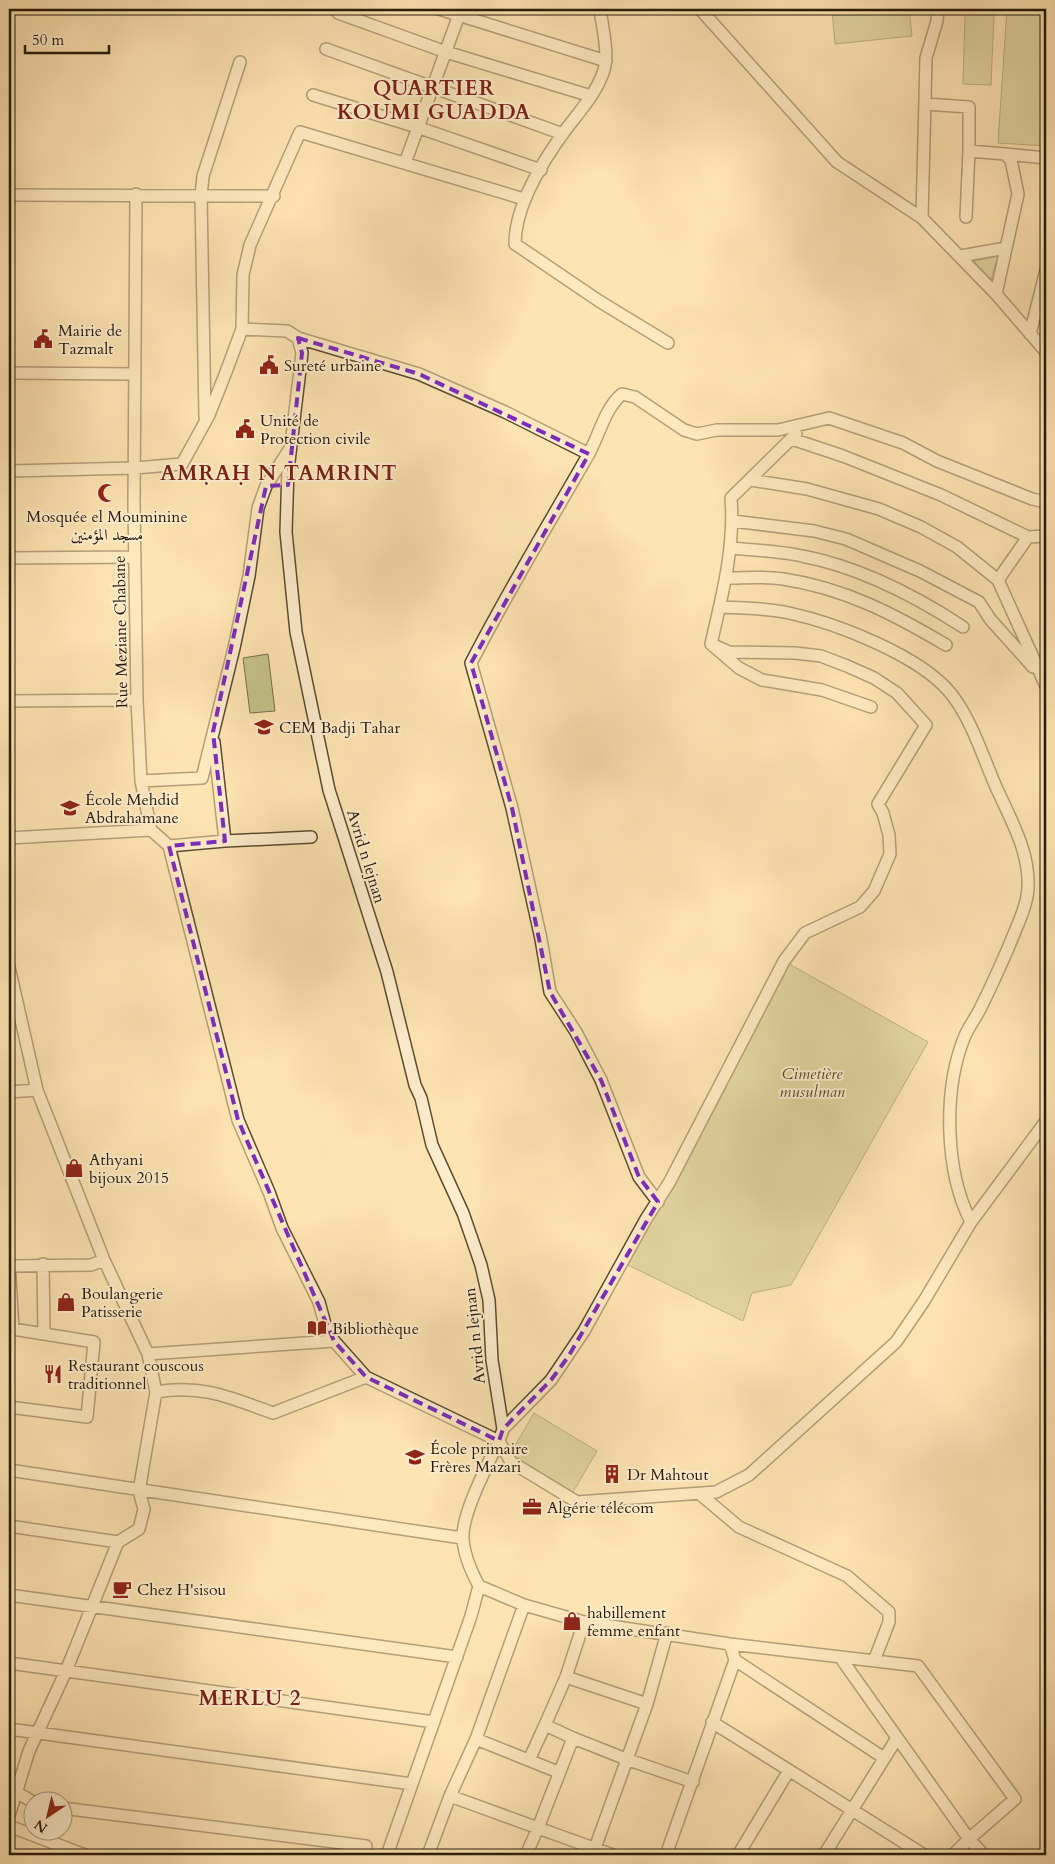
<svg xmlns="http://www.w3.org/2000/svg" width="1055" height="1864" font-family="Cardo,Amiri,serif">
<rect width="100%" height="100%" fill="#fee4b2"/>
<filter id="stains"><feTurbulence type="fractalNoise" baseFrequency=".004" numOctaves="4"/><feColorMatrix values="0 0 0 0 .2 0 0 0 0 .09 0 0 0 0 .02 0 0 0 .5 -.17"/></filter>
<radialGradient id="worn" r=".72"><stop offset=".6" stop-color="#630" stop-opacity="0"/><stop offset="1" stop-color="#630" stop-opacity=".3"/></radialGradient>
<!-- green -->
<path fill="#c4c389" stroke="#766e49" d="M832 9H909L912 36 835 44Z
M1007 9H1046V146L998 143Z
M965 14 994 15 991 85 963 84Z
M998 256 991 280 974 261Z
M268 654 275 711 250 713 243 658Z
M784 961 928 1042 791 1285 752 1293 743 1321 628 1265Z
M534 1413 597 1451 573 1492 510 1454Z"/>
<g fill="none" stroke-linecap="round" stroke-linejoin="round">
<!-- minor casing -->
<g stroke="#5d4c33" stroke-width="14">
<path id="minor" d="M439 9 606 61
M600 9C602 27 610 55 603 73 596 93 580 111 567 128 544 159 515 205 515 244L599 301 668 343
M700 9 837 162 922 218
M938 9 937 21 926 58 922 218 996 294 1046 352
M338 13 446 52 591 96
M326 49 563 134
M313 95 417 127 541 170
M925 104 969 107V151
M1005 154 1046 158
M405 163 459 15
M136 194 134 504 137 700 141 781 151 830
M9 195 274 196
M966 217 969 151 1005 154 1011 160 1018 194 996 294
M961 256 1006 248
M242 329 287 331 298 338 302 353 288 470 286 532 296 632 329 790 387 972 415 1085 421 1098 432 1145 463 1213 481 1265 489 1300 492 1360 503 1429
M1030 334 1046 270
M298 338 419 374 505 412 589 454
M9 373 134 374
M205 417 201 196 203 176 240 62
M792 439 843 456 941 495 1028 537 1046 536
M9 471 135 468 182 464 209 415 226 372 242 329 243 275 250 245 300 132 524 199
M751 480 807 489 879 509 921 527 957 547 998 580 1046 686
M733 521 814 531 846 539 920 571 979 602 990 619 1033 667
M730 548C754 550 779 551 802 556 860 567 914 595 963 627
M9 558 135 557
M726 578C744 578 765 576 783 579 844 588 894 614 946 645
M998 580 1028 537
M720 607C743 608 767 608 789 613 836 623 922 656 952 695 972 721 983 757 996 787 1010 818 1030 852 1028 888 1027 907 1016 928 1009 946 1000 967 990 989 980 1009 975 1019 968 1028 964 1038 943 1091 945 1172 971 1222
M711 644C722 596 735 547 731 498L796 434
M9 701 137 700
M871 707 822 690 762 680 739 668 711 644 729 652 795 653 821 656 847 666 874 678 897 693 926 725 878 804 883 813 889 835 890 854 874 891 860 907 805 933 784 961 669 1183 646 1219 584 1331 551 1380 503 1429 499 1441 511 1462 577 1502 716 1492 749 1475 896 1342 924 1301 971 1222 1046 1121
M214 742 225 841
M141 781 202 778 234 648 249 576 258 508 266 486 289 450
M9 838 151 830 169 846 238 1120 269 1192 282 1228 319 1302 325 1324 334 1341 366 1377 499 1441C488 1464 461 1515 463 1539 464 1554 472 1573 479 1586L471 1616 387 1855
M169 846 225 841 311 837
M9 967 37 1090 104 1260 148 1354 156 1392 139 1491 144 1509 139 1529 118 1542 9 1526
M9 1092 37 1090
M658 1202 639 1177 601 1080 576 1032 550 992 541 939 512 808 471 663C507 593 548 525 587 457 599 437 604 409 622 394L635 397 684 430 697 434 717 430H778L829 418 903 443 937 461 1032 499 1046 502
M9 1262 13 1329 94 1342 87 1417 9 1407
M43 1264 44 1334
M9 1266 91 1265 104 1260
M148 1354 334 1341
M156 1392C202 1384 231 1398 273 1413L366 1377
M9 1470 462 1538
M700 1494 739 1527 847 1576 889 1612V1622L874 1661
M479 1586 524 1605 476 1739 450 1796 538 1828 526 1855
M9 1595 457 1657
M524 1605 584 1622 730 1644 918 1666 1015 1799 969 1839 840 1657
M735 1660 884 1758
M9 1663 434 1722
M566 1677 647 1704
M712 1722 924 1855
M9 1729 412 1784
M573 1738 545 1725 566 1677 584 1622
M476 1739 558 1772
M529 1760 545 1725
M16 1792 33 1802
M62 1808 366 1846
M9 1816 29 1751 66 1671 118 1542
M9 1826 85 1855
M595 1848 647 1704 667 1633
M428 1855 450 1796
M613 1855 538 1828 573 1738 626 1759 693 1782
M666 1855 735 1660 730 1644
M738 1855 788 1772
M824 1855 897 1738
M953 1855 969 1839 984 1855"/>
</g>
<!-- minor -->
<use href="#minor" stroke="#feedcd" stroke-width="11"/>
</g>
<!-- marked area -->
<path d="M0 0H1055V1864H0ZM298 338 419 374 589 454 471 663 512 808 550 992 601 1080 639 1177 658 1202 568 1357 551 1380 503 1429 499 1441 366 1377 334 1341 238 1120 169 846 225 841 213 732 266 486 288 485 302 353Z" fill="#fee4b2" fill-opacity=".55" fill-rule="evenodd"/>
<path fill="none" stroke="#7b2cbf" stroke-width="4" stroke-dasharray="10 6" stroke-linejoin="round" d="M298 338 419 374 589 454 471 663 512 808 550 992 601 1080 639 1177 658 1202 568 1357 551 1380 503 1429 499 1441 366 1377 334 1341 238 1120 169 846 225 841 213 732 266 486 288 485 302 353Z"/>
<!-- icons -->
<defs>
<g id="civic-bare" transform="scale(1.5)"><path d="M-.6-6.5H3V-4.5H.6V-3L4-1V1h2V6H-6V1h2V-1L-.6-3ZM-1.2 2.5V6h2.4V2.5Z" fill="#8f2418" stroke="#feedcd" stroke-width="2.5" paint-order="stroke"/></g>
<g id="mosque-bare" transform="scale(1.5)"><path d="M3.5-4.9A6 6 0 1 0 3.5 4.9A5 5 0 1 1 3.5-4.9Z" fill="#8f2418" stroke="#feedcd" stroke-width="2.5" paint-order="stroke"/></g>
<g id="school-bare" transform="scale(1.5)"><path d="M0-5L7-2L0 1L-7-2ZM-4 1L0 2.5L4 1V4Q0 6-4 4Z" fill="#8f2418" stroke="#feedcd" stroke-width="2.5" paint-order="stroke"/></g>
<g id="shop-bare" transform="scale(1.5)"><path d="M-5-2.5h2.3a2.7 3.5 0 0 1 5.4 0H5L5.5 6h-11ZM-1.5-2.5h3a1.5 2.3 0 0 0-3 0Z" fill="#8f2418" stroke="#feedcd" stroke-width="2.5" paint-order="stroke"/></g>
<g id="library-bare" transform="scale(1.5)"><path d="M-6-4Q-3-5.5-.7-3.5V5Q-3 3-6 4ZM6-4Q3-5.5 .7-3.5V5Q3 3 6 4Z" fill="#8f2418" stroke="#feedcd" stroke-width="2.5" paint-order="stroke"/></g>
<g id="restaurant-bare" transform="scale(1.5)"><path d="M-5-6h1v4h1v-4h1v4h1v-4h1v5L-1.5 .5V6h-2V.5L-5-1ZM5-6V6H3V1.5H1.5Q1.5-4 5-6Z" fill="#8f2418" stroke="#feedcd" stroke-width="2.5" paint-order="stroke"/></g>
<g id="building-bare" transform="scale(1.5)"><path d="M-4-6H4V6H1V3H-1V6H-4ZM-2.5-4.3h1.7v1.8h-1.7ZM.8-4.3h1.7v1.8H.8ZM-2.5-1h1.7V.8h-1.7ZM.8-1h1.7V.8H.8Z" fill="#8f2418" stroke="#feedcd" stroke-width="2.5" paint-order="stroke"/></g>
<g id="office-bare" transform="scale(1.5)"><path d="M-6-3h4V-5.5h4V-3h4V5H-6ZM-1-4.5V-3h2v-1.5ZM-6 0V1H6V0Z" fill="#8f2418" stroke="#feedcd" stroke-width="2.5" paint-order="stroke"/></g>
<g id="cafe-bare" transform="scale(1.5)"><path d="M-5.5-4.5H6V0H3Q3 3.5 0 3.5H-2.5Q-5.5 3.5-5.5 0ZM3-3.2v2h1.7v-2ZM-6 4.5H4V6H-6Z" fill="#8f2418" stroke="#feedcd" stroke-width="2.5" paint-order="stroke"/></g>
</defs>
<g fill-rule="evenodd">
<use href="#civic-bare" x="43" y="339"/>
<use href="#civic-bare" x="269" y="365"/>
<use href="#civic-bare" x="245" y="429"/>
<use href="#mosque-bare" x="107" y="493"/>
<use href="#school-bare" x="264" y="727"/>
<use href="#school-bare" x="70" y="808"/>
<use href="#shop-bare" x="74" y="1168"/>
<use href="#shop-bare" x="66" y="1302"/>
<use href="#library-bare" x="317" y="1328"/>
<use href="#restaurant-bare" x="53" y="1374"/>
<use href="#school-bare" x="415" y="1457"/>
<use href="#building-bare" x="612" y="1474"/>
<use href="#office-bare" x="532" y="1507"/>
<use href="#cafe-bare" x="122" y="1589"/>
<use href="#shop-bare" x="572" y="1621"/>
</g>
<g text-anchor="middle" stroke-width="4" stroke-linejoin="round" paint-order="stroke">
<!-- poi labels -->
<g font-size="16" fill="#271a09" stroke="#feedcd" text-anchor="start">
<text x="58" y="336">Mairie de<tspan x="58" dy="18">Tazmalt</tspan></text>
<text x="284" y="371">Sureté urbaine</text>
<text x="260" y="426">Unité de<tspan x="260" dy="18">Protection civile</tspan></text>
<text x="107" y="522" text-anchor="middle">Mosquée el Mouminine<tspan x="107" dy="18">مسجد المؤمنين</tspan></text>
<text x="279" y="733">CEM Badji Tahar</text>
<text x="85" y="805">École Mehdid<tspan x="85" dy="18">Abdrahamane</tspan></text>
<text x="89" y="1165">Athyani<tspan x="89" dy="18">bijoux 2015</tspan></text>
<text x="81" y="1299">Boulangerie<tspan x="81" dy="18">Patisserie</tspan></text>
<text x="332" y="1334">Bibliothèque</text>
<text x="68" y="1371">Restaurant couscous<tspan x="68" dy="18">traditionnel</tspan></text>
<text x="430" y="1454">École primaire<tspan x="430" dy="18">Frères Mazari</tspan></text>
<text x="627" y="1480">Dr Mahtout</text>
<text x="547" y="1513">Algérie télécom</text>
<text x="137" y="1595">Chez H'sisou</text>
<text x="587" y="1618">habillement<tspan x="587" dy="18">femme enfant</tspan></text>
</g>
<!-- street labels -->
<g font-size="16" fill="#271a09" stroke="#feedcd">
<text transform="translate(120 632) rotate(-91)" y="6">Rue Meziane Chabane</text>
<text transform="translate(367 856) rotate(73)" y="6">Avrid n lejnan</text>
<text transform="translate(474 1336) rotate(-96)" y="6">Avrid n lejnan</text>
</g>
<!-- park labels -->
<g font-size="16" font-style="italic" fill="#564d2f" stroke="#feedcd">
<text x="812" y="1079">Cimetière<tspan x="812" dy="18">musulman</tspan></text>
</g>
<!-- district labels -->
<g font-size="21" font-weight="bold" letter-spacing="1" fill="#7a1f14" stroke="#feedcd">
<text x="434" y="95">QUARTIER<tspan x="434" dy="24">KOUMI GUADDA</tspan></text>
<text x="279" y="480">AMṚAḤ N TAMRINT</text>
<text x="250" y="1705">MERLU 2</text>
</g>
</g>
<!-- margin -->
<rect width="1055" height="1864" fill="none" stroke="#fee4b2" stroke-width="30"/>
<rect x="10" y="10" width="1035" height="1844" fill="none" stroke="#271a09" stroke-width="2.5"/>
<rect x="15" y="15" width="1025" height="1834" fill="none" stroke="#271a09"/>
<!-- north arrow -->
<g transform="translate(48 1816) rotate(215)"><circle r="24" fill="#feedcd" stroke="#a8997f"/>
<path d="M0-4L9 19L0 12L-9 19Z" fill="#8f2418"/>
<text y="-8" font-size="14" font-weight="bold" text-anchor="middle" fill="#271a09">N</text>
</g>
<!-- scale -->
<path d="M25 45v8h84v-8" fill="none" stroke="#271a09" stroke-width="2.5"/>
<text x="32" y="45" font-size="15" fill="#271a09" stroke="#feedcd" stroke-width="4" paint-order="stroke">50 m</text>
<rect width="100%" height="100%" filter="url(#stains)"/>
<rect width="100%" height="100%" fill="url(#worn)"/>
</svg>
